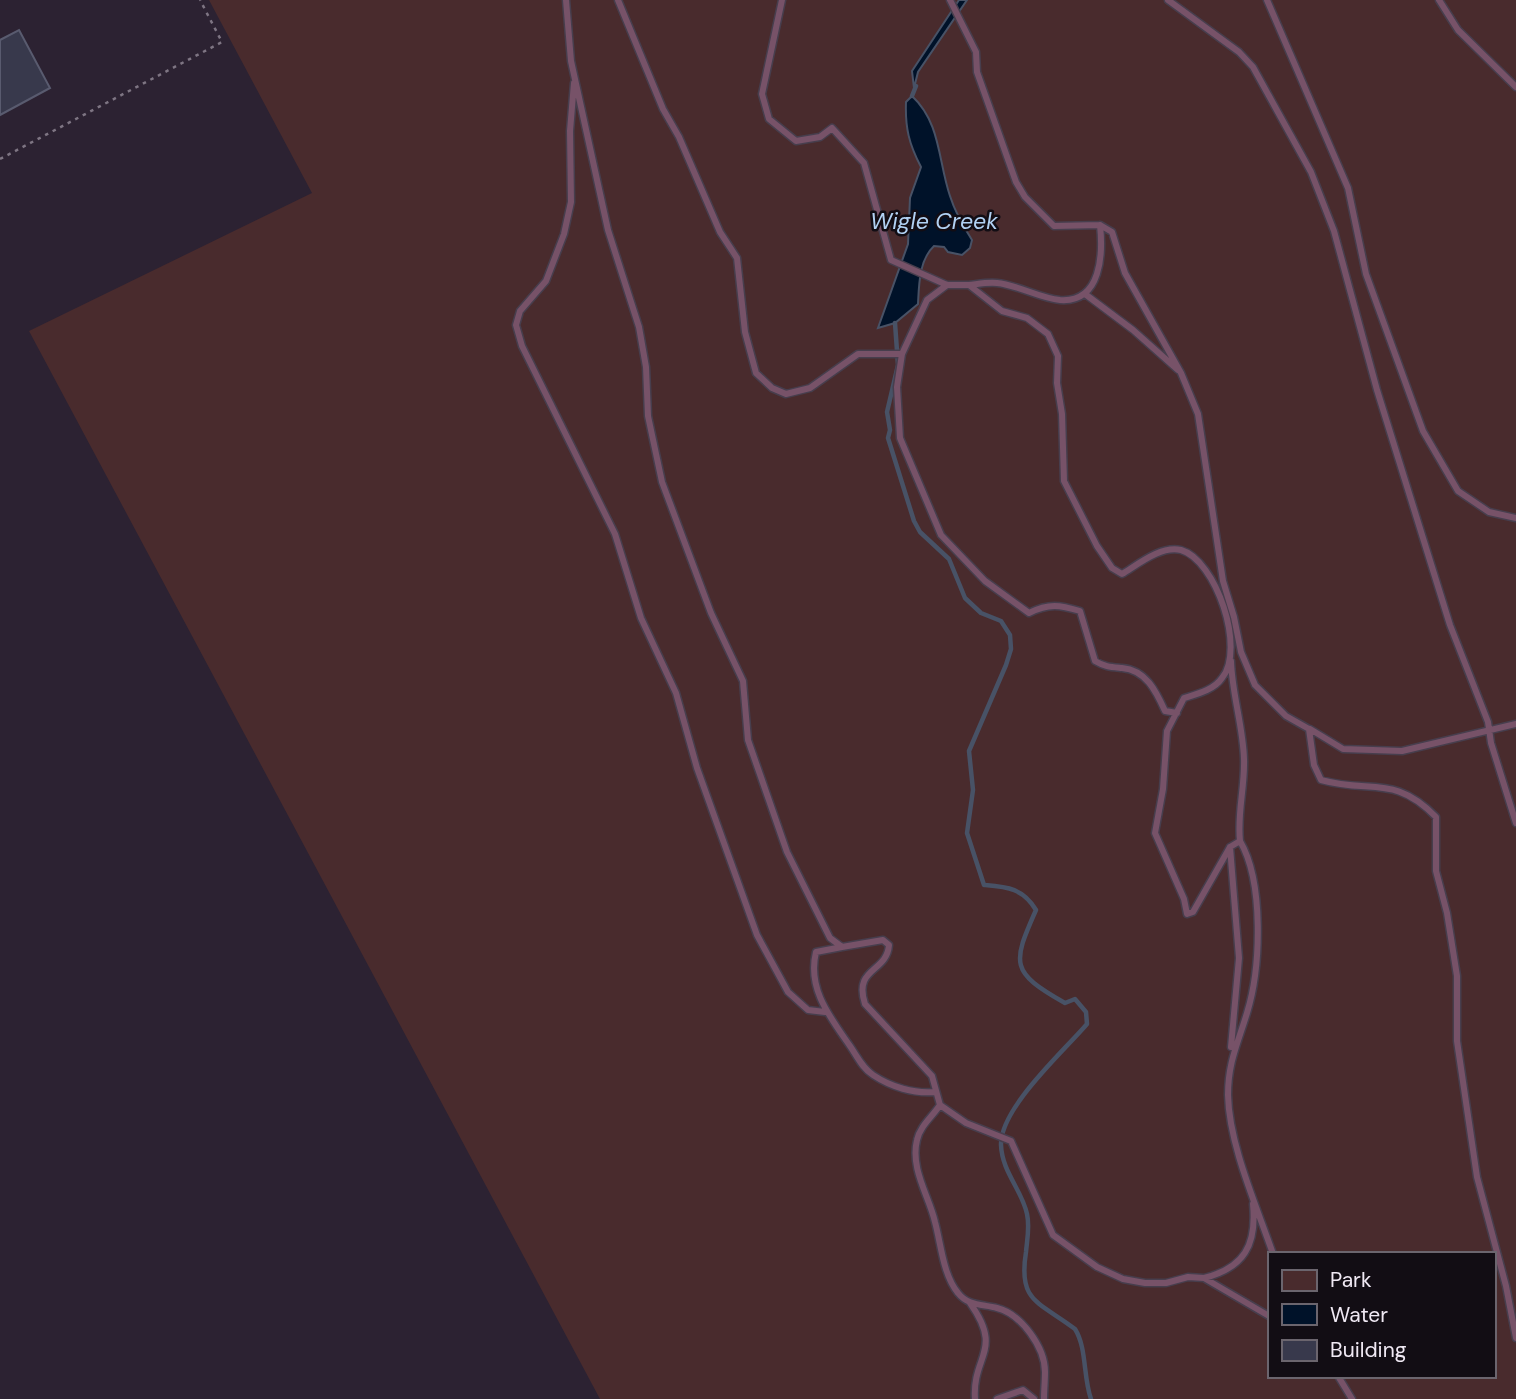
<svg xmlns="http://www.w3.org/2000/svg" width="1516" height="1399" font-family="'DM Sans',sans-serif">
<rect width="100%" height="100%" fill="#2c2232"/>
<!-- green -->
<path fill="#492b2d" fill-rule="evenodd" d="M209 0H1516V1399H600L29 331 312 193ZM1269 1254H1493V1376H1269Z"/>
<!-- water -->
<path fill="#001229" stroke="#485266" stroke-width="2" d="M959 0H967L918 72 914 88 912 71Z
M912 96C941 123 938 161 950 196 955 212 963 226 972 240L970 248 962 255 948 252 944 247 934 246C919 260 919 285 918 304L895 323 878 328 908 244 910 198 921 167C909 144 905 128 906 102Z"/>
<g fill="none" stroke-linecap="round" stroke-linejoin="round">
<!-- stream -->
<path stroke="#485266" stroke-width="4.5" d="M912 96 916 86
M895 323 898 365 887 412 890 430 888 438 914 521 920 532 949 559 965 598 981 613 1001 621 1010 635 1011 649 1006 665 969 751 973 790 967 833 984 885C1007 887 1023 888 1036 910 1012 964 1010 972 1065 1003L1075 999 1086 1012 1087 1024C1064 1051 1000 1108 1001 1145 1002 1172 1022 1190 1027 1214 1030 1227 1027 1240 1026 1252 1018 1302 1038 1301 1075 1329 1087 1348 1083 1377 1091 1399"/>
</g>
<!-- building -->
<path fill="#38394c" stroke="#595b6f" stroke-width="2" d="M19 30 50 88 0 115V40Z"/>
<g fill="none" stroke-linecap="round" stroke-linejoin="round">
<!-- service casing -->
<g stroke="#473e4d" stroke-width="9">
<path id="service" d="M566 0 571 61 608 230 639 327 646 367 648 416 662 482 711 613 743 681 748 740 787 852 830 938 842 947 883 940 889 945C887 973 853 967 865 1004L932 1076 940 1105 966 1123 1011 1141 1053 1235 1097 1267 1123 1279 1145 1283H1166L1188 1277 1204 1278 1269 1316
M618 0 663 109 679 137 720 232 737 258 745 332 756 373 772 388 786 394 810 388 858 354H902
M782 0 762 94 769 119 796 141 820 137 832 128 864 163 891 260 947 285H969L1002 311 1027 318 1048 334 1058 356 1057 383 1062 414 1064 481 1097 546 1112 568 1122 574C1137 565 1161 545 1181 550 1216 560 1246 649 1222 678 1214 690 1197 694 1184 698L1167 731 1163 789 1155 833 1184 899 1187 914 1193 912 1230 847 1240 841C1264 882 1261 968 1247 1013 1238 1043 1228 1062 1228 1095 1229 1145 1257 1207 1273 1254
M950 0 976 52 977 72 1016 182 1025 197 1054 226 1100 225 1112 232 1125 273 1181 373 1198 414 1223 581 1234 617 1241 652 1255 685 1286 716 1309 729 1314 765 1321 780C1371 794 1394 774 1436 817V871L1447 913 1457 976V1041L1477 1177 1506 1286 1516 1338
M1168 0 1239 52 1253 67 1311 172 1334 231 1377 390 1450 625 1488 722 1491 743 1516 823
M1267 0 1348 188 1366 274 1423 431 1458 491 1489 512 1516 518
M1439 0 1458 30 1516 87
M574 83 570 131 571 202 564 234 546 281 520 311 516 325 522 346 615 534 641 618 676 693 697 768 757 935 788 992 808 1010 825 1012
M947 285 927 300 902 354 897 387 900 438 941 535 985 581 1029 613C1049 603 1060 605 1080 611L1095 661C1105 667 1111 667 1122 668 1146 670 1156 691 1165 711L1177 713
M969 285C978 284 988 282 997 283 1018 285 1039 298 1060 300 1102 303 1103 253 1100 225
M1085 294 1133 330 1178 370
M1231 661C1232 694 1243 726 1244 759 1245 787 1237 813 1240 841
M1310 729 1343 749 1402 751 1516 724
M1230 847 1239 958 1231 1047
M842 947 816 952C807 989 830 1017 850 1046 857 1056 862 1068 873 1075 891 1087 914 1094 935 1092
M940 1105C932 1117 920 1126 917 1140 910 1169 929 1196 935 1222 941 1244 943 1275 958 1293 968 1306 982 1304 997 1308 1021 1314 1045 1347 1045 1372 1045 1381 1044 1390 1044 1399
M1204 1278C1244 1268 1257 1245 1253 1204
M970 1303C1004 1351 972 1355 975 1399
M1338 1376 1352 1399
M997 1399 1023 1390 1034 1399"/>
</g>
<!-- path -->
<path stroke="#7e7583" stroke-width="2.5" stroke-dasharray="3.5 5" stroke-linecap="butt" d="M0 159 222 42 200 0"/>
<!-- service -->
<use href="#service" stroke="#775268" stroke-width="6"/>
</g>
<g text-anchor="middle" stroke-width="5" stroke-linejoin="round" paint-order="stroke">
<!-- water labels -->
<g font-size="23" font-style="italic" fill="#b1d1f3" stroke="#120d14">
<text x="934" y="229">Wigle Creek</text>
</g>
</g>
<!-- legend -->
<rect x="1268" y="1252" width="228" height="126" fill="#120d14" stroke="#6b656e" stroke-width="2"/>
<rect x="1282" y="1270" width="35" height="21" fill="#492b2d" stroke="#6b656e" stroke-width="2"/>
<text x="1330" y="1287" font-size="21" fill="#f0e9f4">Park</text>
<rect x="1282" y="1304" width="35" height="21" fill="#001229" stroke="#6b656e" stroke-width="2"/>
<text x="1330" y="1322" font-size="21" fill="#f0e9f4">Water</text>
<rect x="1282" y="1340" width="35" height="21" fill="#38394c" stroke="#6b656e" stroke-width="2"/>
<text x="1330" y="1357" font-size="21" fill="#f0e9f4">Building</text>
</svg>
